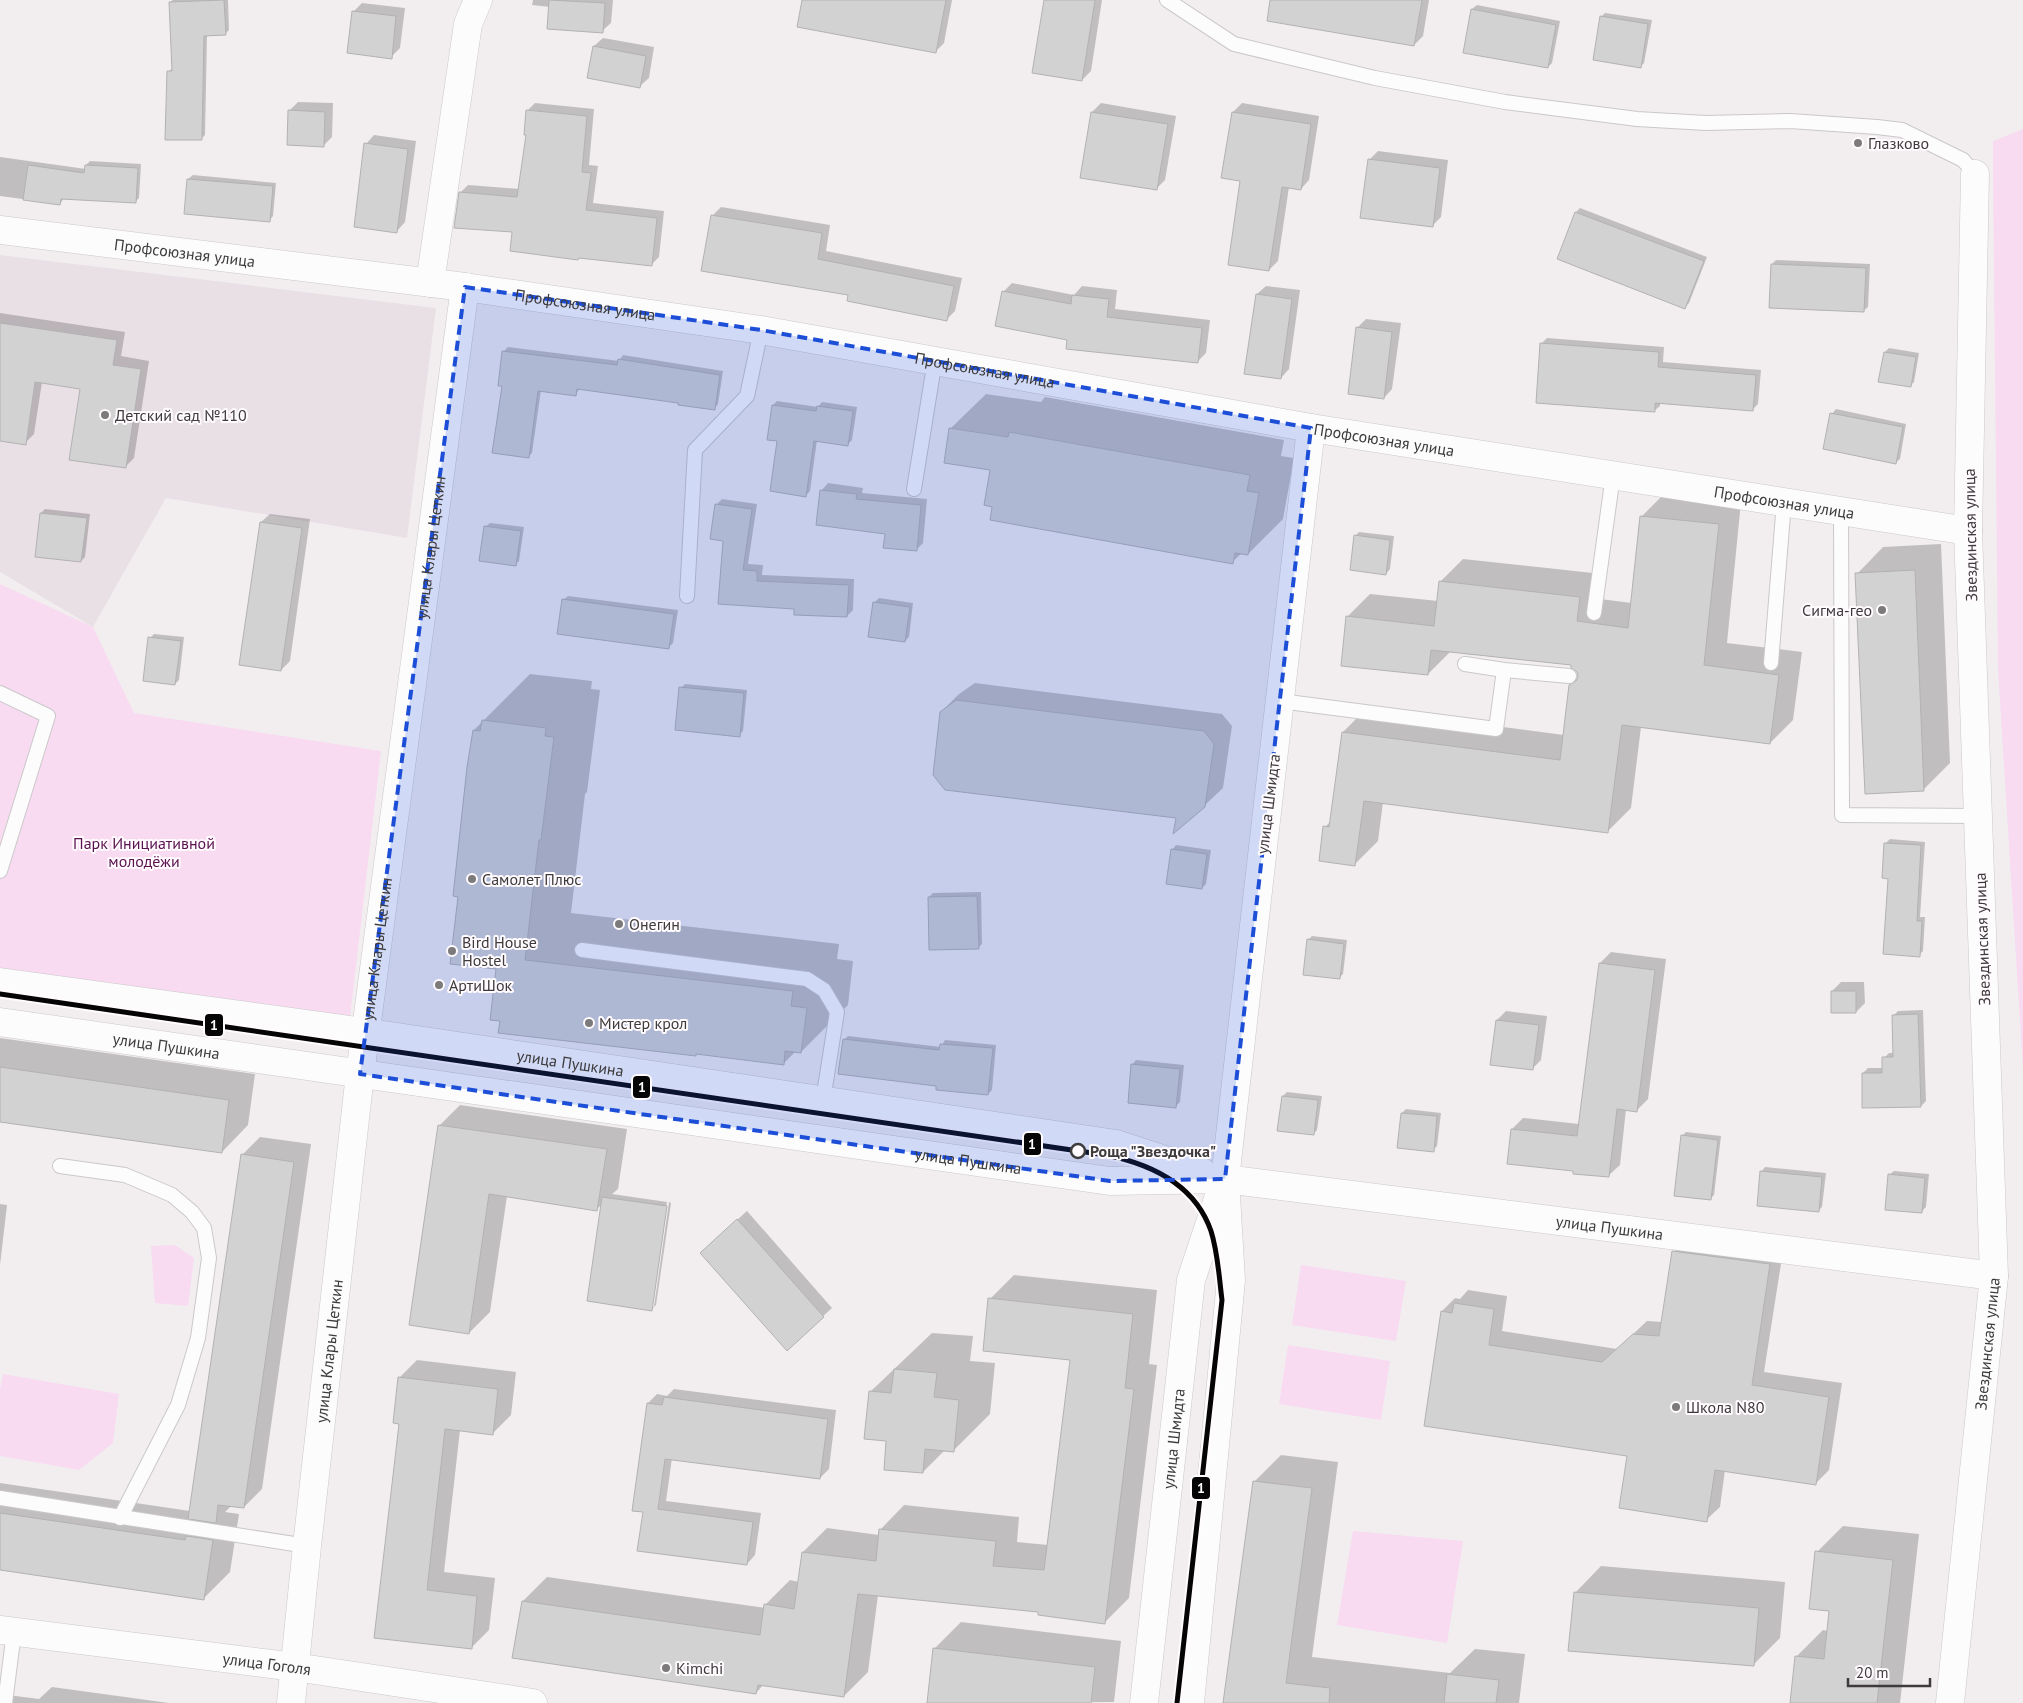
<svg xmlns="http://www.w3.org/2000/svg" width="2023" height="1703" font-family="'PT Sans',sans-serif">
<rect width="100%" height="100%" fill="#f2eef0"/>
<!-- built -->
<path fill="#e9e0e6" d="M0 255 436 308 407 538 166 498 93 627 0 572Z"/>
<!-- green -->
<path fill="#f8dbf0" d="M2023 129V1070L1998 670 1993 173V141Z
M0 584 93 627 134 713 381 751 350 1017 0 970Z
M175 1245 194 1258 188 1306 155 1303 151 1246Z
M1301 1265 1406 1281 1396 1341 1292 1325Z
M1288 1345 1390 1361 1381 1420 1279 1404Z
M3 1374 119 1394 113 1443 79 1470 0 1456V1389Z
M1353 1531 1463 1541 1447 1643 1337 1625Z"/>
<!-- shadow -->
<path fill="#0003" d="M173 0H228L229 30 225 34 207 35 205 135 201 139 168 72 173 68 170 2Z
M533 0H613L611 23 602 31 550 7 532 5Z
M803 0H952L944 43 935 52Z
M1045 0H1102L1091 71 1082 80Z
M1272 0H1429L1423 36 1414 45Z
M362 3 405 8 400 48 391 57 353 12Z
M1477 5 1560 21 1552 63 1548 67 1465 52 1472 9Z
M1605 13 1652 20 1644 63 1640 67 1601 17Z
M603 38 654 47 649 78 640 86 594 46Z
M298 102 333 103 332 137 323 146 290 110Z
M535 103 594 109 589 165 598 166 593 203 664 211 659 257 651 265 514 231 460 193 468 185 520 189 528 134 527 111Z
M1101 103 1176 116 1165 180 1156 189 1092 112Z
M1242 103 1319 116 1309 180 1301 189 1289 187 1278 261 1269 270 1241 180 1233 112Z
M374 135 416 141 405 222 397 231 366 144Z
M1378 151 1448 160 1441 217 1432 226 1369 160Z
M0 157 86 169V165L90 161 141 164 139 198 135 202 64 198 60 204 0 196Z
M193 175 276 183 273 216 269 221 185 213 188 179Z
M721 207 830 225 826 251 962 278 955 311 946 320 850 294 712 216Z
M1580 208 1707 257 1689 303 1685 307 1559 259 1576 212Z
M1776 260 1870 264 1868 307 1863 311 1772 264Z
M1012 283 1074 295 1082 286 1117 290 1115 309 1210 320 1206 353 1197 362 1003 292Z
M1266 286 1300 290 1289 369 1281 378 1257 294Z
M0 313 125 332 121 356 149 361 134 458 125 467 81 388 42 382 34 434 25 443 0 440Z
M1366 319 1401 323 1392 389 1384 398 1357 328Z
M1547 338 1664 347 1663 362 1761 370 1758 404 1752 410 1660 402V406L1654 411 1541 344Z
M508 347 619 361 623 355 723 371 718 404 714 409 680 402 580 388 576 394 541 390 532 453 528 457 503 385 504 351Z
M1889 348 1919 353 1914 382 1910 386 1885 352Z
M986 394 1041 402 1045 397 1284 440 1281 456 1294 458 1283 519 1248 554 1242 553 1232 562 994 506 992 469 950 429Z
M777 401 818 407 822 402 857 407 852 440 848 444 817 440 810 491 806 495 778 440 773 405Z
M1836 409 1906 424 1900 459 1895 463 1832 414Z
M828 483 863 488 862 493 927 499 923 543 916 550 886 533 817 523 822 490Z
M1664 494 1741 502 1727 643 1802 652 1793 720 1770 743 1641 727 1631 808 1608 831 1383 802 1378 841 1355 864 1325 827 1332 820 1343 732 1366 709 1564 735 1570 685 1579 677 1578 671 1573 664 1451 651 1428 674 1347 617 1370 594 1438 601 1440 582 1463 559 1602 574 1600 599 1632 603 1641 517Z
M722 499 757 504 748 564 763 565 762 575 854 579 853 610 847 616 796 608 719 603 724 540 716 505Z
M45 509 90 514 85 557 81 561 41 513Z
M270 514 310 519 290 661 281 670 261 522Z
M490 523 524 527 519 561 515 565 485 527Z
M1359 532 1394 536 1390 569 1386 574 1355 536Z
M1941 544 1950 763 1924 789 1857 574 1883 547Z
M568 596 678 610 673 643 669 647 563 600Z
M879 598 913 603 909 637 905 641 870 636 875 602Z
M154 634 184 637 179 680 175 684 150 638Z
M530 674 592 681 591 689 600 690 587 792 585 794 571 913 839 944 837 959 853 961 848 1005 801 1052 796 1051 783 1064 697 1053 696 1054 502 1020 498 968 459 895 468 768 474 730Z
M975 683 1222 714 1232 726 1223 788 1204 806 1177 817 941 712 959 694Z
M685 684 747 690 743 731 739 735 681 688Z
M1890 839 1925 842 1920 917H1925L1923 951 1919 955 1889 877 1886 843Z
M1176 845 1211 850 1206 884 1202 888 1172 850Z
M981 892 982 944 978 948 929 897 933 893Z
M1312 936 1347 940 1343 974 1339 978 1308 940Z
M1611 952 1666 959 1648 1099 1636 1111 1626 1109 1620 1165 1608 1176 1574 1170 1512 1129 1523 1118 1579 1124 1600 963Z
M1841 982H1864L1865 1003 1856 1012 1832 991Z
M1923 1010 1926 1101 1921 1106 1863 1073 1868 1068H1884V1058L1889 1053H1895L1893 1016 1898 1011Z
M1506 1011 1547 1016 1541 1060 1532 1069 1497 1020Z
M848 1036 941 1047 945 1040 996 1045 992 1090 988 1094 937 1085 844 1040Z
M0 1038 255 1074 248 1125 222 1152 0 1121Z
M1136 1060 1184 1065 1180 1102 1176 1106 1132 1065Z
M1287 1092 1322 1096 1317 1130 1313 1134 1283 1096Z
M460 1105 627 1129 618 1189 612 1194 667 1202 651 1307H654L669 1202 671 1203 656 1305 652 1309 602 1204 597 1209 507 1196 490 1312 469 1333 439 1126Z
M1406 1109 1441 1113 1437 1146 1433 1150 1402 1113Z
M1686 1132 1721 1136 1714 1195 1710 1199 1682 1136Z
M260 1137 311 1144 262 1489 244 1507 232 1505 225 1512 239 1514 230 1572 204 1598 0 1568V1483L190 1511 242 1155Z
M1765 1167 1826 1173 1822 1207 1818 1211 1761 1172Z
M1894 1171 1929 1174 1926 1207 1922 1211 1889 1175Z
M0 1204 7 1205 0 1265Z
M747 1211 832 1308 787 1349 710 1244Z
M1687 1238 1783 1251 1764 1372 1842 1383 1829 1470 1816 1483 1725 1470 1720 1507 1706 1520 1628 1455 1442 1311 1455 1298 1460 1299 1468 1290 1507 1296 1502 1331 1617 1349 1647 1321 1663 1322 1674 1252Z
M1014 1275 1157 1290 1149 1364 1157 1365 1129 1598 1105 1622 1040 1611 878 1595 868 1672 844 1696 764 1684 756 1693 523 1601 547 1577 765 1608 766 1604 790 1580 799 1582 803 1552 827 1528 879 1535 880 1530 904 1505 1019 1517 1017 1542 1048 1545 1071 1359 990 1299Z
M932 1333 973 1336 970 1361 995 1363 990 1414 953 1451 945 1450 923 1472 888 1440 870 1392Z
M417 1360 516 1372 511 1415 493 1433 460 1430 444 1572 495 1578 489 1630 471 1648 376 1637 401 1422 399 1378Z
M674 1389 836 1410 829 1469 820 1478 672 1458 666 1501 761 1513 755 1555 747 1564 644 1511 634 1510 648 1403 657 1394 667 1396Z
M1281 1455 1338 1462 1312 1657 1450 1673 1475 1649 1525 1654 1519 1703H1225L1255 1481Z
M1843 1526 1919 1534 1900 1703H1791L1797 1656 1823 1630 1828 1631 1831 1610 1817 1552Z
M1601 1566 1785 1582 1780 1638 1753 1665 1575 1593Z
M961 1622 1121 1641 1114 1702 928 1703 934 1649Z
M52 1687 169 1703H0V1694L39 1699Z"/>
<!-- building -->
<path fill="#d3d2d2" stroke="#b3b2b2" d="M224 0 226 35 204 36 202 140H165L167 71H172L169 2Z
M549 0 605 3 603 33 547 29Z
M802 0H946L936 53 797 27Z
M1044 0H1095L1082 81 1032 73Z
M1270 0H1422L1414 46 1267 21Z
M1471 9 1556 25 1548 68 1463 53Z
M352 11 396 16 392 59 347 53Z
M1600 16 1648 24 1641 68 1593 60Z
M593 46 646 56 640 88 587 78Z
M288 110 325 112 324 147 287 145Z
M526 110 587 116 582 172 591 173 586 210 657 218 652 266 579 258 578 260 510 251 512 232 454 228 459 192 517 197 526 135H524Z
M1091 112 1168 124 1157 190 1080 178Z
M1232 112 1311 124 1301 190 1282 187 1269 271 1228 265 1240 181 1221 178Z
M364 143 408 149 397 233 354 227Z
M1368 159 1440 168 1433 227 1360 218Z
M28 165 84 173 85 165 138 168 136 203 61 199 60 205 23 200Z
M187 179 273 186 270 222 184 214Z
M1575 212 1704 261 1685 309 1557 259Z
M711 215 822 233 818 259 954 286 947 321 847 301 848 295 701 271Z
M1771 264 1866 268 1864 312 1769 308Z
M1002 291 1071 304 1072 295 1109 299 1107 317 1202 328 1198 363 1066 349 1067 340 995 326Z
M1256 294 1292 299 1281 379 1244 374Z
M0 323 117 340 113 365 141 369 126 468 69 460 80 389 35 382 26 445 0 441Z
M1356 327 1392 332 1384 399 1348 394Z
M1540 343 1659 352 1658 367 1756 375 1753 411 1655 403V412L1536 403Z
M502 351 617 365 618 359 720 375 715 410 678 405V403L577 389 576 396 538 391 529 458 492 453 502 386H498Z
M1884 352 1916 357 1911 387 1878 382Z
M772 405 816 411 817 406 853 411 848 446 814 441 806 497 770 491 777 441 767 440Z
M1830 413 1903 427 1896 464 1823 449Z
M949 428 1008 437 1009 432 1250 475 1247 491 1259 493 1248 555 1235 553 1233 564 990 520 992 507 984 505 990 470 944 463Z
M820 490 857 494 856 499 921 505 917 551 883 548 885 534 816 525Z
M715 504 752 509 743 570 757 571V581L849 585 847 617 794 615V609L718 604 723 541 710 539Z
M40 513 87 518 81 562 35 557Z
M1640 516 1719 524 1704 665 1779 675 1770 744 1622 725 1608 833 1364 801 1355 866 1319 861 1323 826 1329 827 1342 732 1560 760 1569 685 1576 681 1578 677 1577 672 1571 668V665L1431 650 1428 675 1341 666 1346 616 1434 626 1439 581 1580 597 1577 621 1628 628Z
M260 522 302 528 281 671 239 665Z
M484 526 521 531 516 566 479 561Z
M1354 535 1390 540 1386 575 1350 570Z
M1915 570 1924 791 1865 794 1855 573Z
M562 599 674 614 669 649 557 634Z
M873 602 910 607 905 642 868 637Z
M148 637 181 641 175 685 143 681Z
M679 687 744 693 740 737 675 730Z
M956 700 1204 731 1214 744 1205 807 1173 834 1176 818 945 790 933 775 940 712Z
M482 720 546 728 545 736 554 737 541 840H539L525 960 793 991 791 1006 807 1008 801 1053 785 1051 784 1065 696 1054V1056L498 1033 500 1021 490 1020 496 969 450 964 458 897 453 896 467 767 473 730 480 731Z
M1884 843 1921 845 1917 921H1922L1920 957 1883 954 1888 879 1882 878Z
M1171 849 1207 854 1202 889 1166 884Z
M977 896 979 949 929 950 928 897Z
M1307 939 1344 944 1340 979 1303 975Z
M1599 963 1655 970 1637 1112 1617 1109 1609 1177 1573 1174V1171L1507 1164 1511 1129 1577 1136Z
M1831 991H1856V1013H1831Z
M1918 1014 1921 1107 1862 1108V1073H1882V1057H1893L1892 1015Z
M1496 1020 1539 1025 1533 1070 1490 1065Z
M843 1039 939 1050 940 1044 993 1048 988 1095 936 1090V1086L838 1074Z
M1131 1064 1180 1069 1176 1108 1128 1103Z
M0 1067 229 1100 222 1153 0 1122Z
M1282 1096 1318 1100 1314 1135 1277 1131Z
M1401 1113 1437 1116 1434 1152 1397 1148Z
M438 1125 607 1149 597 1211 489 1194 469 1334 409 1325Z
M1681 1135 1718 1140 1711 1200 1674 1196Z
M241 1154 294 1162 244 1508 218 1505 216 1523 188 1519Z
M1760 1171 1822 1177 1819 1212 1757 1206Z
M1888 1174 1925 1178 1922 1213 1885 1210Z
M602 1197 667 1206 652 1311 587 1301Z
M737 1219 824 1317 787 1351 700 1253Z
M1672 1251 1770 1264 1752 1385 1829 1397 1816 1485 1715 1470 1707 1522 1619 1508 1627 1456 1424 1426 1441 1311 1452 1313 1454 1303 1494 1309 1489 1345 1602 1362 1633 1334 1659 1336Z
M988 1298 1133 1314 1125 1388 1134 1389 1105 1624 1038 1615V1612L858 1594 844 1697 758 1685 756 1694 512 1658 522 1601 760 1635 764 1604 794 1609 802 1552 876 1561 879 1529 996 1541 993 1566 1044 1570 1070 1360 983 1351Z
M894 1369 937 1373 934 1397 959 1400 954 1452 925 1449 923 1473 884 1470 886 1441 864 1439 869 1391 891 1393Z
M398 1377 498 1389 493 1435 445 1429 427 1590 477 1596 472 1649 374 1638 399 1424 393 1423Z
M664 1397 828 1419 820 1479 665 1459 658 1509 753 1522 747 1565 637 1551 643 1512 632 1511 647 1403 662 1405Z
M1253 1481 1312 1488 1286 1683 1330 1688 1329 1703H1223Z
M0 1513 185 1540 186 1536 213 1540 204 1600 0 1570Z
M1815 1551 1893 1560 1877 1703H1790L1795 1656 1824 1659 1829 1611 1809 1609Z
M1574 1592 1759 1608 1754 1666 1568 1651Z
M933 1648 1095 1667 1091 1703H927Z
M1447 1674 1499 1680 1496 1703H1444Z"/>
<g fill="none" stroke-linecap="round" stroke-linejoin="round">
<!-- service casing -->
<g stroke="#cac8ca" stroke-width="16">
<path id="service" d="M1167 0 1234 44 1375 78 1505 102 1637 119 1706 123 1790 121 1877 127 1902 130 1963 160 1975 174
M914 489 935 360
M1841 511 1842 815 1978 816
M687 596 695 450 747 396 761 330
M1594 613 1613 475
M1771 663 1784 502
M1504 670 1569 676
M0 693 48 716 0 871
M1280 701 1496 729 1504 670 1465 664
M582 950 807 979 824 990 837 1012 823 1100
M60 1166 125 1175 172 1195 192 1212 204 1228 209 1258 198 1338 178 1405 120 1518
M0 1498 307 1546
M5 1703 14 1632"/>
</g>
<!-- minor casing -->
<g stroke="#cac8ca" stroke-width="29">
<g id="minor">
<path d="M430 283 468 24 478 0"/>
<path id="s1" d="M1311 428 1968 531"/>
<path id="s2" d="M0 982 336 1028 1116 1144 1202 1172"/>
<path id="s3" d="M0 1022 1110 1181 1225 1179 1994 1276"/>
<path id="s4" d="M291 1703 307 1546 360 1074 465 287"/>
<path id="s5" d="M1950 1703 1994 1276 1968 531 1975 174"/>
</g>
</g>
<!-- tertiary casing -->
<g stroke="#cac8ca" stroke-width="29">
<g id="tertiary">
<path id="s6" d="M0 230 465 287 761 330 1311 428 1225 1179 1231 1280 1190 1703"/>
<path id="s7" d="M1144 1703 1191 1280 1220 1193"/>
</g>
</g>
<!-- secondary casing -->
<g stroke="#cac8ca" stroke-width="29">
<g id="secondary">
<path id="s8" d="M0 1630 295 1667 533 1703"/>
</g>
</g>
<!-- service -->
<use href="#service" stroke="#fdfcfd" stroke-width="14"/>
<!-- minor -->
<use href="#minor" stroke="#fdfcfd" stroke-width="28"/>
<!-- tertiary -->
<use href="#tertiary" stroke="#fdfcfd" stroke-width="28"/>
<!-- secondary -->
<use href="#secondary" stroke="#fdfcfd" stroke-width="28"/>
<!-- tram-1 casing -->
<g stroke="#fffbfe" stroke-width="9">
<path id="tram-1" d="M0 994 1106 1155C1151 1164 1195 1185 1211 1231 1218 1253 1219 1277 1222 1300L1177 1703"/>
</g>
<!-- tram-1 -->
<use href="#tram-1" stroke="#050505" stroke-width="5"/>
</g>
<!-- marked area -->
<path fill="#1d4ed8" fill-opacity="0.2" stroke="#1d4ed8" stroke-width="4" stroke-dasharray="10 6" stroke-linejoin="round" d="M465 287 761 330 1311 428 1225 1179 1110 1181 360 1074Z"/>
<!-- markers -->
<g fill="#7c7a7b" stroke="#fffbfe" stroke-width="2">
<circle cx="1858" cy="143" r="5"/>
<circle cx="105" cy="415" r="5"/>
<circle cx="1882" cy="610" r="5"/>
<circle cx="472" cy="879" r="5"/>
<circle cx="619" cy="924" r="5"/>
<circle cx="452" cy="951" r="5"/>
<circle cx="439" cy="985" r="5"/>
<circle cx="589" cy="1023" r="5"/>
<circle cx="1676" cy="1407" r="5"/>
<circle cx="666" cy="1668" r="5"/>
</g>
<circle fill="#fffbfe" stroke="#3d3b3c" stroke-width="2.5" cx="1078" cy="1151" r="7"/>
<g text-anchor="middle" stroke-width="4" stroke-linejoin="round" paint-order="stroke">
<!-- poi labels -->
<g font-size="16" fill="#3d3b3c" stroke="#fffbfe" text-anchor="start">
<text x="1868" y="149">Глазково</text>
<text x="115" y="421">Детский сад №110</text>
<text x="1872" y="616" text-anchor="end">Сигма-гео</text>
<text x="482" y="885">Самолет Плюс</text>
<text x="629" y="930">Онегин</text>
<text x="462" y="948">Bird House<tspan x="462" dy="18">Hostel</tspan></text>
<text x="449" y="991">АртиШок</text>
<text x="599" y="1029">Мистер крол</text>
<text x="1686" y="1413">Школа N80</text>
<text x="676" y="1674">Kimchi</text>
</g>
<!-- street labels -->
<g font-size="16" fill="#3d3b3c" stroke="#fffbfe">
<text dy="6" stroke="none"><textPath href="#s6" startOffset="186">Профсоюзная улица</textPath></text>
<text dy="6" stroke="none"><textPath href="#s6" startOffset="590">Профсоюзная улица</textPath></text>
<text dy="6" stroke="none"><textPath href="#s6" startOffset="995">Профсоюзная улица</textPath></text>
<text dy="6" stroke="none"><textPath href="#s1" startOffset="74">Профсоюзная улица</textPath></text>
<text dy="6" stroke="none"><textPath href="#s1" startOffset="479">Профсоюзная улица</textPath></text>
<text transform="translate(1970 535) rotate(-91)" y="6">Звездинская улица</text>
<text dy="6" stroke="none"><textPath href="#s4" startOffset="1164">улица Клары Цеткин</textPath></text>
<text transform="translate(1268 804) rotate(-83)" y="6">улица Шмидта</text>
<text transform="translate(1982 939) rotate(-92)" y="6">Звездинская улица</text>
<text dy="6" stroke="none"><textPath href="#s4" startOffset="759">улица Клары Цеткин</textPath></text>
<text dy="6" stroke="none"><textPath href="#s3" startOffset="168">улица Пушкина</textPath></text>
<text dy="6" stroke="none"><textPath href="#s2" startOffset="576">улица Пушкина</textPath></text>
<text dy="6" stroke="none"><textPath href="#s3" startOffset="978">улица Пушкина</textPath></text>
<text dy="6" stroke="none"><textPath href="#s3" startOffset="1624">улица Пушкина</textPath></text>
<text dy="6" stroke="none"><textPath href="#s5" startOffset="361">Звездинская улица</textPath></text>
<text dy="6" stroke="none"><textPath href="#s4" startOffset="354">улица Клары Цеткин</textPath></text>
<text dy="6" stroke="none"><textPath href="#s7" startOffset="266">улица Шмидта</textPath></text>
<text dy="6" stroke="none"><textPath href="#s8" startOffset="269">улица Гоголя</textPath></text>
</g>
<!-- park labels -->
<g font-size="16" fill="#5a124e" stroke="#fffbfe">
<text x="144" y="849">Парк Инициативной<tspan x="144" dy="18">молодёжи</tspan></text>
</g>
<!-- stop labels -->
<g font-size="16" font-weight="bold" fill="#3d3b3c" stroke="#fffbfe" text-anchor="start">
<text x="1090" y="1157">Роща "Звездочка"</text>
</g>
</g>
<g stroke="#fffbfe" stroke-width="2">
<rect x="204" y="1013" width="20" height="24" rx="5" fill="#050505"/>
<rect x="632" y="1075" width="19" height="24" rx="5" fill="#050505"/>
<rect x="1023" y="1132" width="19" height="24" rx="5" fill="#050505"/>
<rect x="1191" y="1476" width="20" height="24" rx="5" fill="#050505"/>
</g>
<g font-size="14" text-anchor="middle" font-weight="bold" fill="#fff">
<text x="214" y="1030">1</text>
<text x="642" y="1092">1</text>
<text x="1032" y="1149">1</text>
<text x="1201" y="1493">1</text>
</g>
<!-- scale -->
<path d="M1848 1678v8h82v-8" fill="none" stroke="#3d3b3c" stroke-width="2.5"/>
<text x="1856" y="1678" font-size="15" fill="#3d3b3c" stroke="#fffbfe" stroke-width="4" paint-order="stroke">20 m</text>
</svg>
